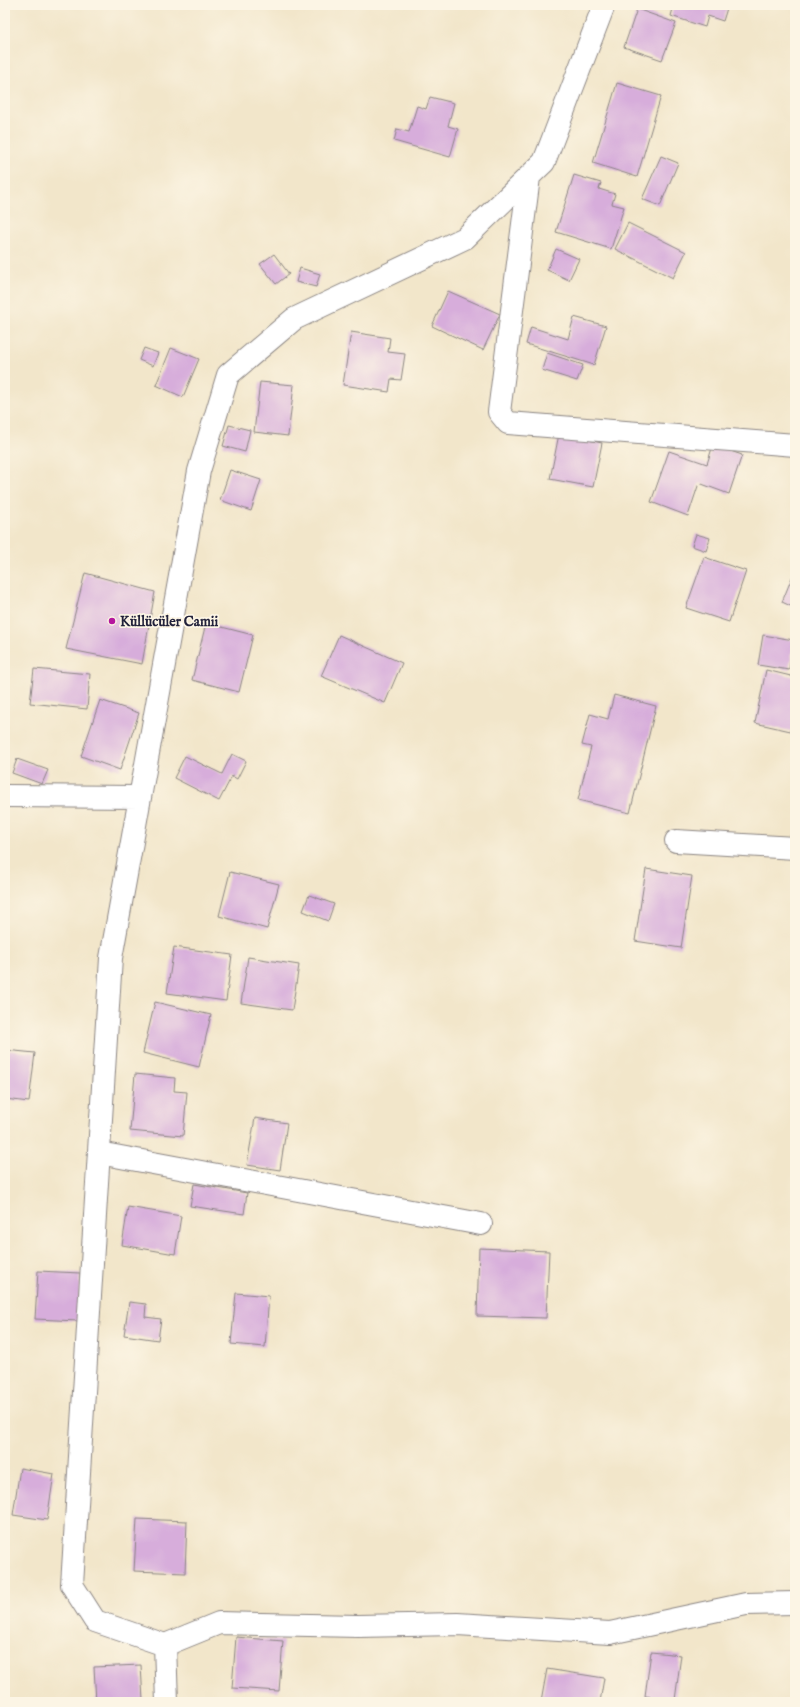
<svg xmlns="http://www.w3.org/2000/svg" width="800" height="1707" font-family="'IM FELL English',serif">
<rect width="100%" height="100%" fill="#fcf5e5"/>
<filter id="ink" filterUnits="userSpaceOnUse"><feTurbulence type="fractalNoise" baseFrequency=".025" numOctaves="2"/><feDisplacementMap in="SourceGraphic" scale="8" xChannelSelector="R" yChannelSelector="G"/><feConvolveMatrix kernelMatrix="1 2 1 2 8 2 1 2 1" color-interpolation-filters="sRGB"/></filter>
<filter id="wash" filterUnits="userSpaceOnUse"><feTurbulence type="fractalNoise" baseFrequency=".012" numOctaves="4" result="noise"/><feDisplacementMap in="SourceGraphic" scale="16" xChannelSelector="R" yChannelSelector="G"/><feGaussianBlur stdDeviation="0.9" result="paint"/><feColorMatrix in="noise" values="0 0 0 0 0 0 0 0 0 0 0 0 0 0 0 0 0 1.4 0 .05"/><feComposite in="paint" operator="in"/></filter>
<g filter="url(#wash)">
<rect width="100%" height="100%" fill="#f2e6ca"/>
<g id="blocks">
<!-- building -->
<path fill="#d7addb" d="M674 5H728L723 21 708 16 705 27 671 16Z
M637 9 676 23 662 60 624 47Z
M617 83 661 96 637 177 593 163Z
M430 97 454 103 448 126 458 129 450 157 394 141 397 129 409 132 417 106 426 109Z
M661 156 678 163 660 206 642 199Z
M574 175 601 183 599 189 615 194 612 204 624 207 611 249 556 232Z
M628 223 686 252 673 278 615 249Z
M556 249 579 259 569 280 547 270Z
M274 254 289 274 276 284 260 264Z
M300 268 320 274 316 287 296 282Z
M448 291 500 314 483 350 432 326Z
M574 317 606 326 594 365 526 344 531 327 568 339Z
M351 332 390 338 388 352 405 354 401 380 391 379 389 392 343 385Z
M144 348 158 353 153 366 139 360Z
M171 348 199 359 183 397 156 385Z
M547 353 583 365 577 381 542 370Z
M260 382 294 385 288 436 254 432Z
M229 425 250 430 245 452 223 446Z
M559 434 602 443 593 487 550 479Z
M713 445 742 455 729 494 699 483 688 516 651 502 669 451 707 464Z
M230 470 261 480 251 511 220 500Z
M696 534 710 538 706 551 692 546Z
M704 557 746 571 729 622 686 608Z
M85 573 155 592 142 664 66 649Z
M793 575 795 576V608L782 602Z
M206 623 253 635 239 692 192 680Z
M339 635 402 663 385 703 321 676Z
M763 635 794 640 789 670 758 665Z
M34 669 90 674 87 709 30 703Z
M766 670 795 677V732L755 723Z
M614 695 656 706 630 813 578 800 591 747 582 745 590 714 608 719Z
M100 700 139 713 120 770 81 756Z
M232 754 246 761 237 779 232 776 219 801 174 778 185 756 222 774Z
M17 759 48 770 42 784 12 773Z
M646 869 692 876 681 948 635 941Z
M230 872 279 884 267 929 219 916Z
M309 895 334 904 328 921 303 911Z
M174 947 232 955 226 1001 167 993Z
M248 957 299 965 292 1010 241 1003Z
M155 1002 211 1015 199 1067 143 1053Z
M5 1050 35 1053 29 1102 5 1099Z
M135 1074 175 1078 174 1091 187 1092 183 1136 130 1131Z
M255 1118 287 1123 280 1170 247 1165Z
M194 1184 247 1193 244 1214 190 1206Z
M128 1207 181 1216 175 1254 122 1245Z
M479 1248 549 1251 546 1318 477 1316Z
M38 1271 80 1273 78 1321 35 1319Z
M236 1293 269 1296 265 1347 231 1344Z
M129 1302 146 1304 145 1317 161 1319 158 1340 124 1335Z
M20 1468 54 1474 47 1520 13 1515Z
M137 1519 187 1521 185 1573 134 1571Z
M236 1637 283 1641 279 1691 232 1688Z
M651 1652 681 1655 675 1700 645 1696Z
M141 1665 143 1701 96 1702 94 1667Z
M547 1669 604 1678 600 1702H541Z"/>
</g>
</g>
<g filter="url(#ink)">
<use href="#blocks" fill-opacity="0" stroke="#8a8482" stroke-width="1"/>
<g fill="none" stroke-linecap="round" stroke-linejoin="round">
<!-- minor casing -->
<g stroke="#8a8482" stroke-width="24">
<path id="minor" d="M529 177 499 412 508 423 795 445
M5 796 140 797
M676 841 795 848
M99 1153 481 1224
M165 1645 219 1623 358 1626 457 1624 610 1633 746 1604 795 1603
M167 1702 165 1645 95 1621 72 1585 111 958 199 471 228 375 294 319 465 238 544 162 604 5"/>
</g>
<!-- minor -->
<use href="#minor" stroke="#fff" stroke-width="22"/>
</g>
</g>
<!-- markers -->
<circle fill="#b5179e" stroke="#fcf5e5" stroke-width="1.5" cx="112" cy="621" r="4"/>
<g text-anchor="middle" stroke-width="3.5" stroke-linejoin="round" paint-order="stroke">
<!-- poi labels -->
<g font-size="14" font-weight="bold" fill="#22223b" stroke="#fcf5e5" text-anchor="start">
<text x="120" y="626">Küllücüler Camii</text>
</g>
</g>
<!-- margin -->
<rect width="800" height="1707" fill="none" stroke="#fcf5e5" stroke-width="20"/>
</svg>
